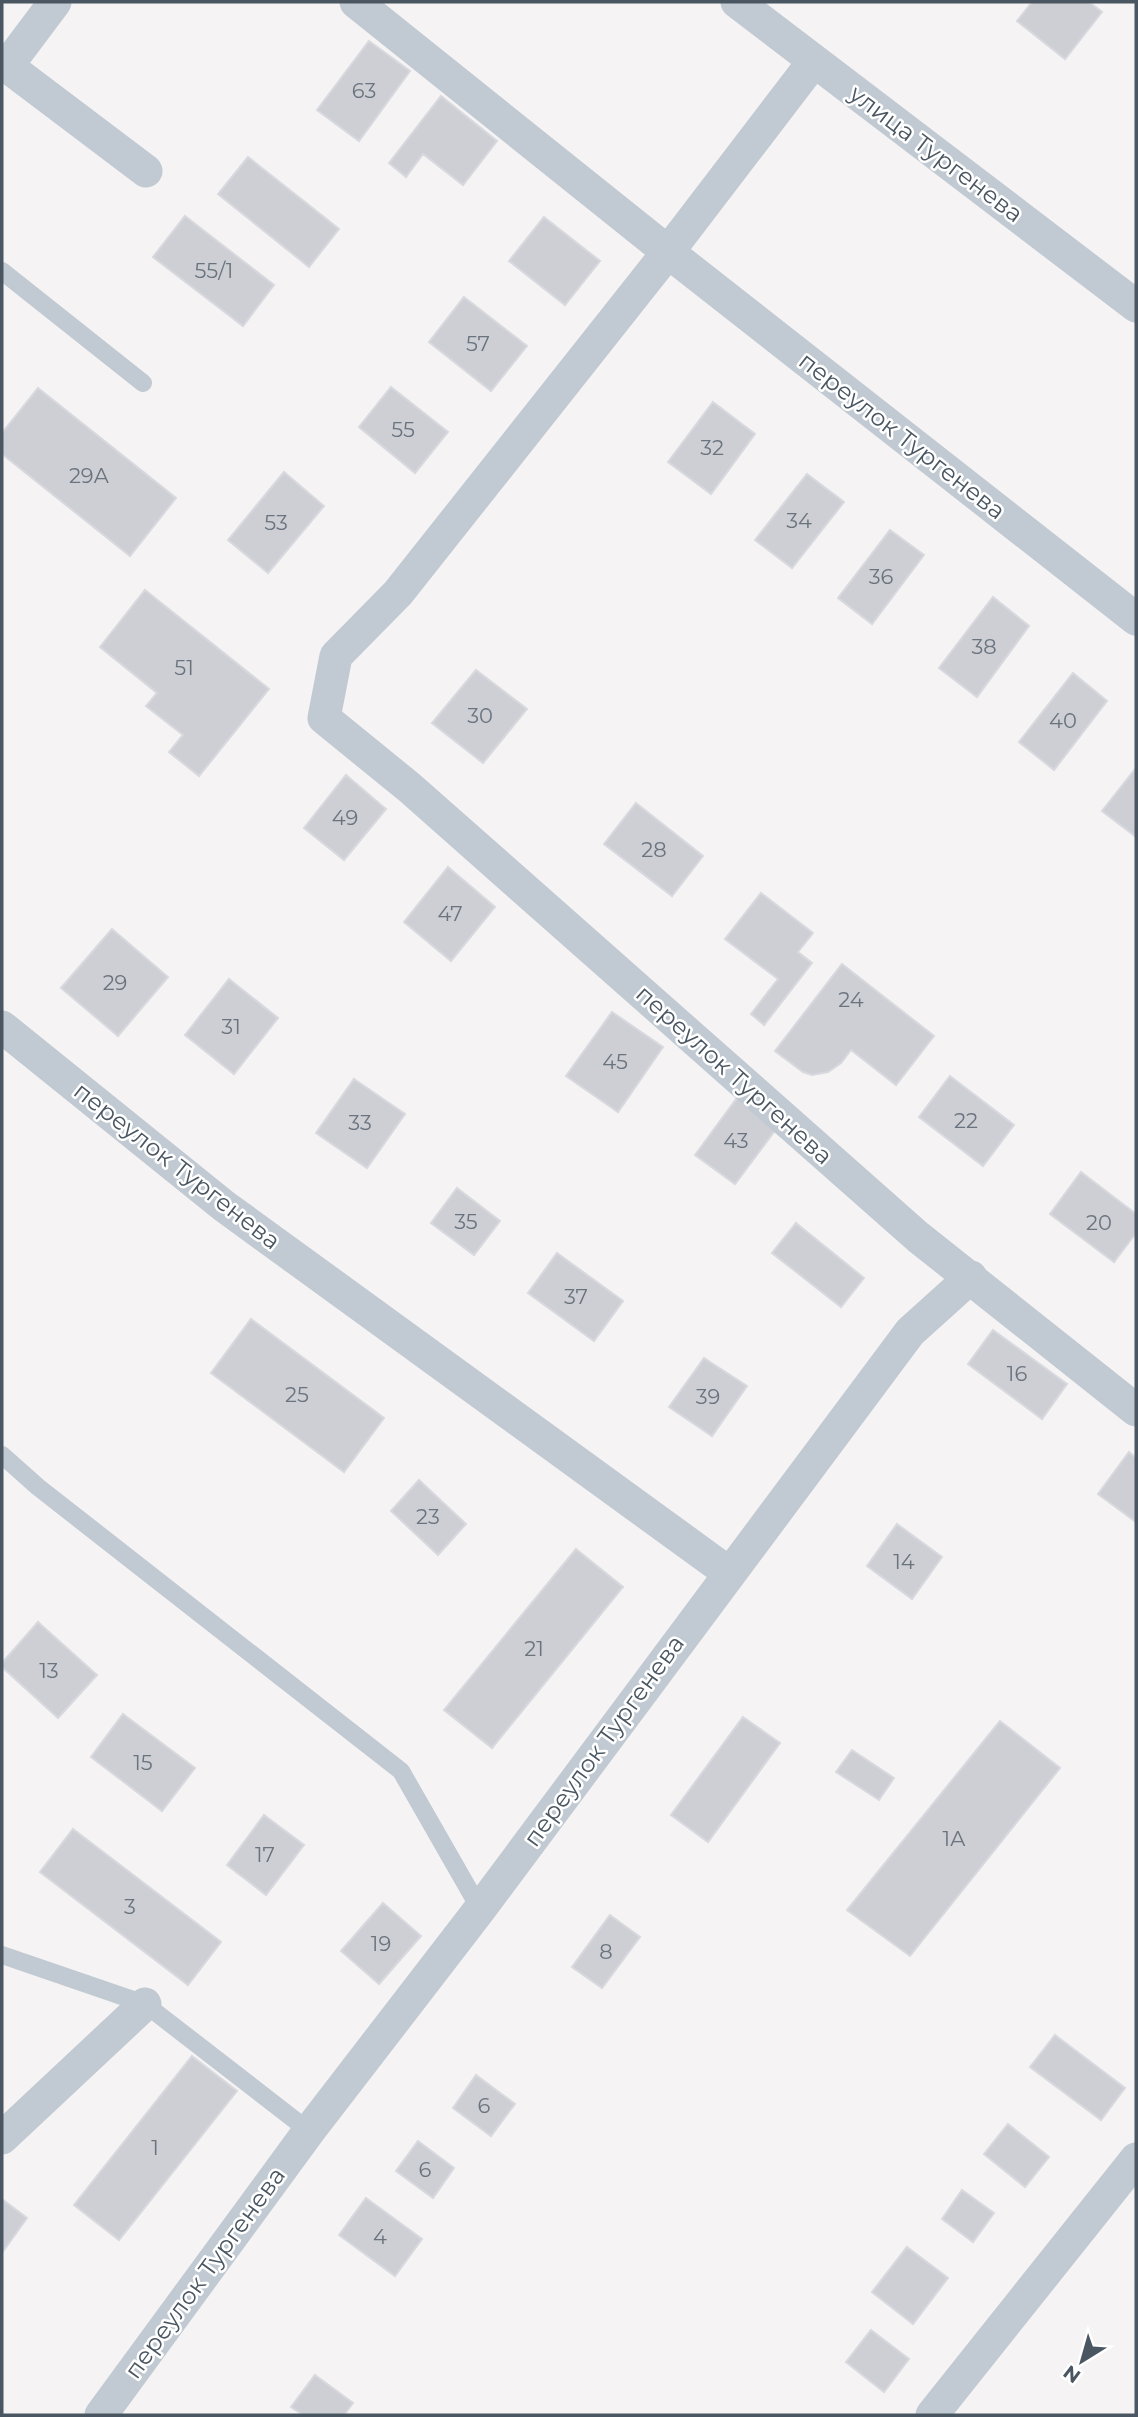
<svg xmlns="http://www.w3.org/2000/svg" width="1138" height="2417" font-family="Montserrat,sans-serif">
<rect width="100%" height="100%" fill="#f5f3f3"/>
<!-- building -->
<path fill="#cdcfd5" stroke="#d7d9de" stroke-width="2" d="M1032 2H1089L1102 12 1065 59 1017 21Z
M369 41 410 71 359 141 317 110Z
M441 96 497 141 463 185 423 154 406 177 389 163Z
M248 157 339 229 309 267 218 194Z
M185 216 274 285 243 326 153 257Z
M544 217 600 261 565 305 509 261Z
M464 297 527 346 491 391 429 342Z
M391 387 448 432 415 473 359 427Z
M38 388 176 498 130 556 2 454V433Z
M713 402 755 434 711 494 668 462Z
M284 472 324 506 268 573 228 540Z
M807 474 844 502 792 568 755 540Z
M890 530 924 555 872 624 838 598Z
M145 590 269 689 199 776 169 752 183 735 146 706 157 693 100 647Z
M993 597 1029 626 977 697 939 668Z
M476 670 527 709 483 763 432 723Z
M1073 673 1107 701 1054 770 1019 742Z
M1136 768V837L1102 811Z
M346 775 386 809 344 860 304 828Z
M636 803 703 856 672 896 604 844Z
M448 867 495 907 451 961 404 922Z
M761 893 813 933 798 952 812 963 764 1025 751 1014 778 979 725 939Z
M112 929 168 977 118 1036 61 988Z
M842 964 934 1036 896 1085 851 1050 841 1063 828 1072 812 1075 803 1072 775 1051Z
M229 979 278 1018 234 1074 185 1035Z
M612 1012 663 1047 618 1112 566 1076Z
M950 1076 1014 1125 983 1166 919 1117Z
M354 1079 405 1114 367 1168 316 1133Z
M737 1098 777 1128 735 1184 695 1155Z
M1081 1172 1136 1214V1233L1114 1262 1050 1214Z
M457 1188 500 1221 474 1255 431 1223Z
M796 1223 864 1278 841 1307 772 1253Z
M557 1253 623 1301 594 1341 528 1293Z
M251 1319 384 1418 344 1472 211 1373Z
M993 1330 1067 1384 1042 1419 968 1364Z
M704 1358 747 1386 712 1436 669 1407Z
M1129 1452 1136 1458V1522L1098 1494Z
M419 1480 466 1524 438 1555 391 1511Z
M897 1524 942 1557 912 1599 867 1566Z
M576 1549 623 1587 492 1748 444 1710Z
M38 1622 97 1675 58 1718 2 1667V1663Z
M123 1714 195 1768 162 1811 91 1757Z
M743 1717 780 1743 708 1842 671 1815Z
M1000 1721 1060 1768 910 1956 847 1910Z
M852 1750 894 1778 879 1800 836 1772Z
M264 1815 304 1845 266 1895 227 1865Z
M73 1829 221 1942 188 1985 40 1872Z
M383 1903 421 1936 379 1984 341 1951Z
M610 1915 640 1937 602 1988 572 1967Z
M1055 2035 1125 2088 1101 2120 1030 2067Z
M192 2056 237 2091 119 2240 74 2205Z
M476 2075 515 2104 491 2136 453 2108Z
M1008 2124 1049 2157 1025 2187 984 2154Z
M418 2141 454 2168 433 2198 396 2171Z
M962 2190 994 2213 973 2242 942 2219Z
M366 2198 422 2239 395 2276 339 2235Z
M2 2199 27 2218 2 2253Z
M907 2247 948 2278 913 2324 872 2292Z
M871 2330 909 2359 884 2392 846 2362Z
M315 2375 353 2403 344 2415H303L291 2407Z"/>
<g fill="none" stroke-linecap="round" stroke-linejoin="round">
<!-- service -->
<path stroke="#c1cad2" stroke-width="18" d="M2 271 143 383
M2 1455 38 1487 401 1771 480 1909
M2 1955 145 2004 309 2131"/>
<!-- minor -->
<path stroke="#c1cad2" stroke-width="33" d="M55 2 7 66 146 171
M356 2 668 252 814 61
M737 2 1136 306
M1136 619 668 252 398 593 336 656 324 718 410 788 918 1237 1136 1410
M2 1027 224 1206 729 1573
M2 2138 145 2004
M101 2415 309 2131 480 1909 910 1332 971 1277
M932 2415 1136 2159"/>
</g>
<g text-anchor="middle" stroke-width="5" stroke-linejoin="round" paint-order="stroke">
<!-- number labels -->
<g font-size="21" fill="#6b747e">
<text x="364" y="98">63</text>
<text x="214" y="278">55/1</text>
<text x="478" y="351">57</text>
<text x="403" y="437">55</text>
<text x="712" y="455">32</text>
<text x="89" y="483">29А</text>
<text x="799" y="528">34</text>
<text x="276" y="530">53</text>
<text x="881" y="584">36</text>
<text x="984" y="654">38</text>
<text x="184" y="675">51</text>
<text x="480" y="723">30</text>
<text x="1063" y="728">40</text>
<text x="345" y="825">49</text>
<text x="654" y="857">28</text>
<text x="450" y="921">47</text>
<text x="115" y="990">29</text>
<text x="851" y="1007">24</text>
<text x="231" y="1034">31</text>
<text x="615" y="1069">45</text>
<text x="966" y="1128">22</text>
<text x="360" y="1130">33</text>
<text x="736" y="1148">43</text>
<text x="466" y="1229">35</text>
<text x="1099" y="1230">20</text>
<text x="576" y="1304">37</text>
<text x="1017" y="1381">16</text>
<text x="297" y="1402">25</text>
<text x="708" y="1404">39</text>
<text x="428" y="1524">23</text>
<text x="904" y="1569">14</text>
<text x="534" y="1656">21</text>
<text x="49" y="1678">13</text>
<text x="143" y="1770">15</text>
<text x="954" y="1846">1А</text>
<text x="265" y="1862">17</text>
<text x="130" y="1914">3</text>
<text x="381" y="1951">19</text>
<text x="606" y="1959">8</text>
<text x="484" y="2113">6</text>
<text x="155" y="2155">1</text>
<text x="425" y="2177">6</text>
<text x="380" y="2244">4</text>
</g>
<!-- street labels -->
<g font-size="24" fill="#4a5661" stroke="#fff">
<text transform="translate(936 154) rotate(37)" y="8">улица Тургенева</text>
<text transform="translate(902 436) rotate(38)" y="8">переулок Тургенева</text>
<text transform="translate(734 1075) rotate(42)" y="8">переулок Тургенева</text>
<text transform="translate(177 1166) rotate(38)" y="8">переулок Тургенева</text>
<text transform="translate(604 1741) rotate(-54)" y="8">переулок Тургенева</text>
<text transform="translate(205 2273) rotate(-54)" y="8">переулок Тургенева</text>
</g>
</g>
<!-- border -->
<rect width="1138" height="2417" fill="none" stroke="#4a5661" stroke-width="7"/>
<!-- north arrow -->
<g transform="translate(1082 2361) rotate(217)" stroke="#ffffff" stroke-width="5" paint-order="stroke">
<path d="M0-5L12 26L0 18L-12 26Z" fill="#4a5661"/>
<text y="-10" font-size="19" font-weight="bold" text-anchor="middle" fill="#4a5661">N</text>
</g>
</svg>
